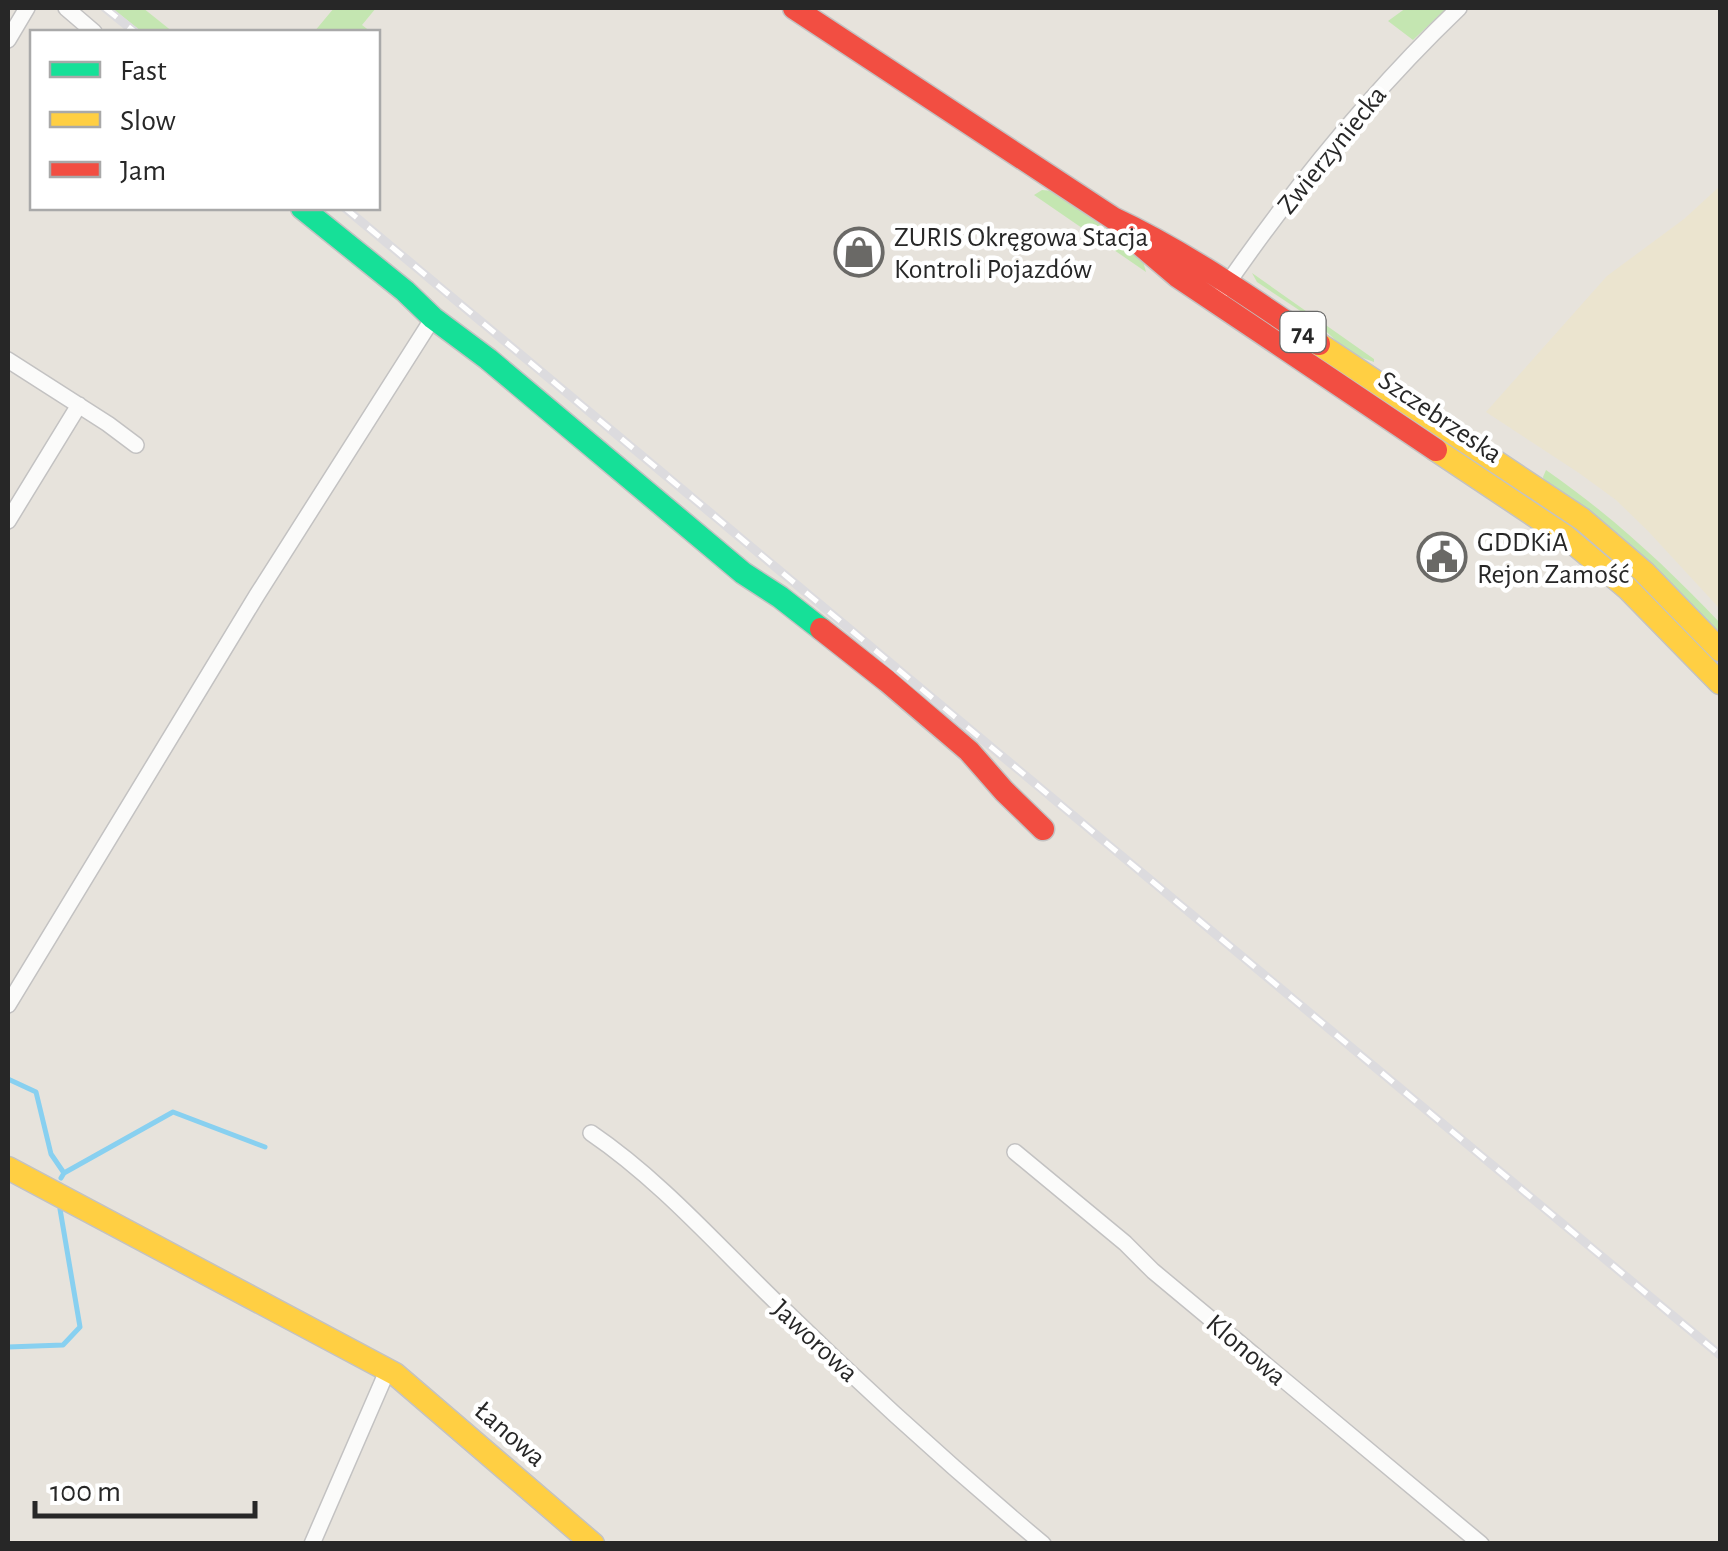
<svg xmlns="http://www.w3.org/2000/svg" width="1728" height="1551" font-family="'Alegreya Sans',sans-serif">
<rect width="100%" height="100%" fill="#e7e3dc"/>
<!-- education -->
<path fill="#ebe4cf" d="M1720 186V609L1648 531 1616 500 1579 473 1486 412 1607 276 1684 219Z"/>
<!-- green -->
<path fill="#c4e6b1" d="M112 8H143L173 32H142Z
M334 8H376L362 25 371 32H314Z
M1406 8H1447L1413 40 1388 21Z
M1042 190 1052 191 1097 222 1143 261 1146 272 1034 195Z
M1252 273 1374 359V362L1349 353 1314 320 1257 282Z
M1546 470C1611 515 1666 566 1720 623V627L1715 632 1544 481 1543 477Z"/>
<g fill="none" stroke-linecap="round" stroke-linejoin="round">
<!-- stream -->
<path stroke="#88d0f0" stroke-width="5" d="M8 1079 36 1092 51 1154 64 1173 61 1178
M64 1173 173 1112 265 1147
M8 1347 63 1345 80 1327 60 1209"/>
<!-- street casing -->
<g stroke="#c3c2c2" stroke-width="18">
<path id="street" d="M66 8 94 32
M8 40 27 8
M1223 290C1294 187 1369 94 1459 8
M8 360 108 424 136 445
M8 521 79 405
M8 1005 257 595 433 318
M591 1133C660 1180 717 1245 777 1303 862 1386 951 1467 1043 1544
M1015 1152 1125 1243 1153 1271 1481 1544
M312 1544 388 1369"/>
</g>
<!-- fast casing -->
<g stroke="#c3c2c2" stroke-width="25">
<path id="fast" d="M302 208 405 291 433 318 488 359 743 573 780 597 821 629"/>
</g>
<!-- slow casing -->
<g stroke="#c3c2c2" stroke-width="25">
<path id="slow" d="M1319 344 1582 519 1644 572 1720 650
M1436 450 1565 536 1628 589 1720 683
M8 1168 395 1374 593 1544"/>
</g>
<!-- jam casing -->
<g stroke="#c3c2c2" stroke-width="25">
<path id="jam" d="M794 8 1113 218C1186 252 1252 299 1319 344
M1129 235 1177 276 1436 450
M821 629 887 681 969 751 1004 791 1043 829"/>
</g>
<!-- street -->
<use href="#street" stroke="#fbfbfa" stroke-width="15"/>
<!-- fast -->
<use href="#fast" stroke="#16e098" stroke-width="22"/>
<!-- slow -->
<use href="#slow" stroke="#ffcf43" stroke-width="22"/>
<!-- jam -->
<use href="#jam" stroke="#f24e42" stroke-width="22"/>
<!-- rail casing -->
<g stroke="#dcdbde" stroke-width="9">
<path id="rail" d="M105 8 135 32
M345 208 1720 1355"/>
</g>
<!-- rail -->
<use href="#rail" stroke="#fff" stroke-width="5" stroke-dasharray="15" stroke-linecap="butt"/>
</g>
<!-- icons -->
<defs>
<g id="shop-ring" transform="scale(2.5)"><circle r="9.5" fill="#fff" stroke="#6a6966" stroke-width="1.5"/><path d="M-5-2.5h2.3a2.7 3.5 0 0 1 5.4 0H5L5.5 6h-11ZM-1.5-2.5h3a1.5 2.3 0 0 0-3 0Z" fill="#6a6966"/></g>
<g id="civic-ring" transform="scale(2.5)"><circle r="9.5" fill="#fff" stroke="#6a6966" stroke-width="1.5"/><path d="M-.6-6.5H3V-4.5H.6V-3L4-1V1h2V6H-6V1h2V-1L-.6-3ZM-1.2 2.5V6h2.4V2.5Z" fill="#6a6966"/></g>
</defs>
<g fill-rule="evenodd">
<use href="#shop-ring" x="859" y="252"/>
<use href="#civic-ring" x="1442" y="557"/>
</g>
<g text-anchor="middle" stroke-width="9" stroke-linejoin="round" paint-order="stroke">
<!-- shield labels -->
<rect fill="#fff" stroke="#686868" stroke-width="2.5" x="1280.5" y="312" width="45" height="40" rx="8"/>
<g font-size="25" font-weight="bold" fill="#272727">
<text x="1303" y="341">74</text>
</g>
<!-- street labels -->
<g font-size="28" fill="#272727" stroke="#fff">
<text transform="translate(1331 149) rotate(-51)" y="10">Zwierzyniecka</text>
<text transform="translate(1441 416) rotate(34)" y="10">Szczebrzeska</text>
<text transform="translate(816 1340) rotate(43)" y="10">Jaworowa</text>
<text transform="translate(1247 1349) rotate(40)" y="10">Klonowa</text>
<text transform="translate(511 1433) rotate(41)" y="10">Łanowa</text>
</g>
<!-- poi labels -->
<g font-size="28" fill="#272727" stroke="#fff" text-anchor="start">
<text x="894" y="246">ZURIS Okręgowa Stacja<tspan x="894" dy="32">Kontroli Pojazdów</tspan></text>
<text x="1477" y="551">GDDKiA<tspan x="1477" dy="32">Rejon Zamość</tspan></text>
</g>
</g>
<!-- border -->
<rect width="1728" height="1551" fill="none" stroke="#272727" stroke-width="20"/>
<!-- legend -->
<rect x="30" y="30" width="350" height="180" fill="#ffffff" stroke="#a9a9a9" stroke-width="2.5"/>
<rect x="50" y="62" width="50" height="15" fill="#16e098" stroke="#a9a9a9" stroke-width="2.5"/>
<text x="120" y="80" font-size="30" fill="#272727">Fast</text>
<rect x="50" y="112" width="50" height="15" fill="#ffcf43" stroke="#a9a9a9" stroke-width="2.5"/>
<text x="120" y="130" font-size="30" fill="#272727">Slow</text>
<rect x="50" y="162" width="50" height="15" fill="#f24e42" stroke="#a9a9a9" stroke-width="2.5"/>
<text x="120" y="180" font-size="30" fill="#272727">Jam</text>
<!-- scale -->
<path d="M35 1501v15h220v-15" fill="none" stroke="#272727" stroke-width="5"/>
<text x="50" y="1501" font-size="30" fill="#272727" stroke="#ffffff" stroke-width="8" paint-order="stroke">100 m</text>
</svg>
